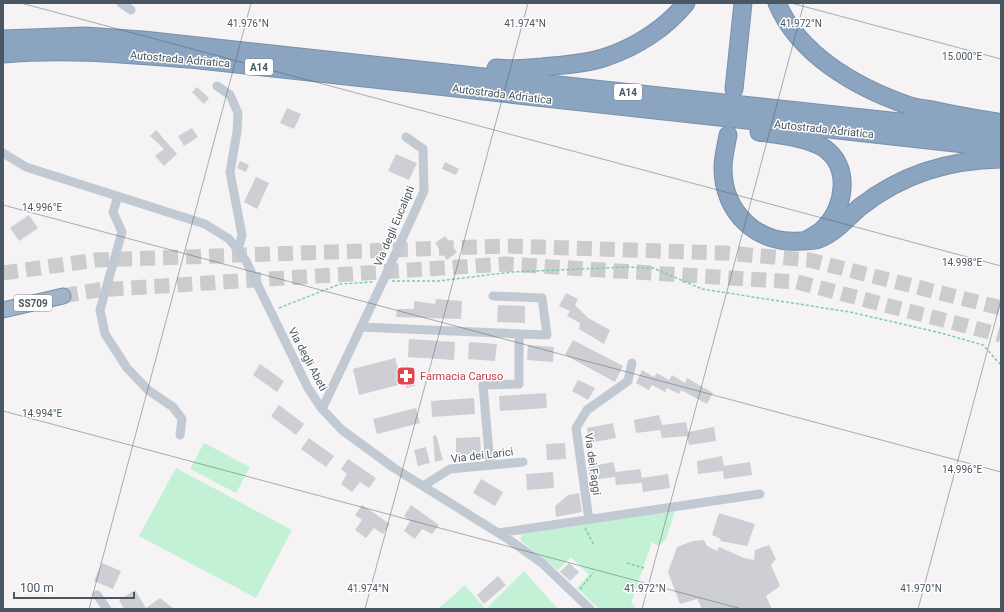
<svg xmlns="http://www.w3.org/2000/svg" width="1004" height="612" font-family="Roboto,sans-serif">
<rect width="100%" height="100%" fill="#f5f3f3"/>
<!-- green -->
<path fill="#c3f1d5" d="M204 443 250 467 236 493 190 469Z
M176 468 292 530 256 598 139 536Z
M675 511 666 539 658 546 652 542 631 603 635 606 634 609H599L577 588 589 575 571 557 558 570 521 541V534Z
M524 571 558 609H486Z
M465 585 484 607 482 609H438Z"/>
<!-- building -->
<path fill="#cdcfd5" d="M197 87 209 98 204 104 192 92Z
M287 108 301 114 294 129 280 123Z
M192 128 198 137 184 146 178 136Z
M156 130 177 154 164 166 155 156 164 149 150 136Z
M396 154 417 163 409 180 388 171Z
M240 161 249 165 246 172 237 168Z
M445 162 459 169 456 175 442 169Z
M256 177 269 183 257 209 244 202Z
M29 215 38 228 19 241 10 228Z
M445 236 457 252 447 260 435 243Z
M566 293 578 299 575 305 588 318 610 330 604 344 579 329 580 323 567 316 570 311 559 306Z
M436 299 462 301 461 319 396 317 397 309H414V301L435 304Z
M498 305 525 306V323L497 322Z
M409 339 455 342 454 360 408 357Z
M573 340 623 366 615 382 565 355Z
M469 342 497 344 495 361 468 359Z
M528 345 554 347 553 362 527 360Z
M395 358 402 384 359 395 353 369Z
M260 364 284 381 277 392 253 375Z
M407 364 415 386 406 388Z
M642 370 654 377 657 373 669 380 672 375 685 383 687 378 713 393 707 404 681 390 679 394 667 388 665 392 652 385 649 390 636 383Z
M578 380 595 388 588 400 572 391Z
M546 393 547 408 500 411 499 396Z
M474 398 475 414 432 417 431 401Z
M279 405 304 424 296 435 271 416Z
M416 408 420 423 377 434 373 419Z
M659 415 662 425 686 422 688 432 714 427 716 441 689 445 687 436 662 438 660 430 636 433 634 420Z
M613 423 616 438 589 443 587 428Z
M436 435 443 460 435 462 433 436Z
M480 437 481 454 456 455V438Z
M309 438 334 456 326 467 301 449Z
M565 443 566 459 547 460 546 444Z
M426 447 430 463 418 466 414 450Z
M722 456 724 466 750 462 752 475 724 479 723 471 698 474 697 461Z
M348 459 376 478 369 488 360 482 352 492 341 484 347 474 341 469Z
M613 462 616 472 640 469 642 478 668 474 670 488 643 492 642 483 616 485 615 477 590 480 588 467Z
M553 472 554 488 527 490 526 474Z
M481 479 503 492 495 506 473 493Z
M579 493 582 512 556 517 555 506 568 495Z
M362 505 390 524 383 534 374 528 366 538 355 530 362 520 355 515Z
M411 505 439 525 432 534 422 529 415 539 404 531 410 521 404 516Z
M719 513 755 524 747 546 720 541 721 539 712 535Z
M704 540 707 546 717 551 719 547 744 558 754 560 755 550 769 545 776 559 771 565 780 586 766 596 772 609H702L697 599 680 604 668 572 677 547 693 541Z
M102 563 121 571 113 589 94 581Z
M569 563 579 572 570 581 560 572Z
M498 576 506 585 484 604 477 595Z
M135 590 146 608 160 598 174 609H124L119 600Z"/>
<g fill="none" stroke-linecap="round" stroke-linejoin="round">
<!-- trunk-tunnel -->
<path stroke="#caccce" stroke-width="15" stroke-dasharray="15 8" stroke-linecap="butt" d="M3 273 96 260 508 246 725 253 809 260 1001 308
M63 296 98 290 505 264 797 282 1001 335"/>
<!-- trunk casing -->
<g stroke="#7690ad" stroke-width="17">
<path id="trunk" d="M3 310 63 296"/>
</g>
<!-- motorway casing -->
<g stroke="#7690ad" stroke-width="19">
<path id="motorway" d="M777 3C799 55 856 87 907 105 917 108 927 109 937 111 957 115 977 119 997 122
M3 39 85 36 143 40 1001 133
M3 54C69 48 134 55 200 60L1001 148
M496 68C512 70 527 68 542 67 562 65 586 64 606 57 636 47 666 28 686 3
M734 89 743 3
M759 132C779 135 806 137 824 148 851 166 845 207 825 227 820 233 811 237 805 241
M728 135C726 146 723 158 723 168 723 213 758 245 801 241 807 241 814 241 819 239 835 233 847 218 860 207 902 174 948 160 1001 159"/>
</g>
<!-- path -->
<path stroke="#7ad0a6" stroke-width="1.5" stroke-dasharray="3 2" stroke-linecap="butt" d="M392 281H438L512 272 626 267 653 268 702 289 850 312 941 333 983 345 1001 365
M279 308 340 284 373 282
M585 528 594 545
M627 563 644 568
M580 589 593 573"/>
<!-- minor -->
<path stroke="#c1cad2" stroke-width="9" d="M121 3 131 10
M217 86 230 95 238 113 237 132 230 172 242 235 238 250
M3 153 26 167 205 224 229 239 238 250 246 261 308 388 322 409 342 430 394 468 508 539 542 563 590 609
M118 196 113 212 122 232 100 310 105 334 127 368 148 390 173 407 182 419 180 435
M493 296 542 298 547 335 519 334
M361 327 519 334V384L483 385 490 465
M322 409 383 281 424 191 423 149 406 137
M423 486 450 469 523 462
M589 520 576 428 587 410 628 381 632 363
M498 533 760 494
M97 595 107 609"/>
<!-- trunk -->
<use href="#trunk" stroke="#9fb4c9" stroke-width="15"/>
<!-- motorway -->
<use href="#motorway" stroke="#8ba5c1" stroke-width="17"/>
</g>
<!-- ticks -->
<path fill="none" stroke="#4a5661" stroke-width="1" stroke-opacity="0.45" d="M21 3 1001 266M791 3 1001 59M3 205 1001 472M3 411 742 609M89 609 251 3M365 609 528 3M642 609 804 3M918 609 1001 300"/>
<!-- icons -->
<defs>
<g id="pharmacy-square" transform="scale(1)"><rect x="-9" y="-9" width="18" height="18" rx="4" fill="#e0444e" stroke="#fff"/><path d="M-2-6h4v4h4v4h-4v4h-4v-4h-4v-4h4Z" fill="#fff"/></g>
</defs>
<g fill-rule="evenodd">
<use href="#pharmacy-square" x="406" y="376"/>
</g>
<g text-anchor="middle" stroke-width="3" stroke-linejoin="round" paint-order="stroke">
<!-- shield labels -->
<g fill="#fff" stroke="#808990" stroke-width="1">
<rect x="245" y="59" width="28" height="16" rx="3"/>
<rect x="614" y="84" width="28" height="16" rx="3"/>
<rect x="14" y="295" width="38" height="16" rx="3"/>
</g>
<g font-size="10" font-weight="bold" fill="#4a5661">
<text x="259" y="71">A14</text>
<text x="628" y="96">A14</text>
<text x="33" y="307">SS709</text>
</g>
<!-- street labels -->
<g font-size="11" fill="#4a5661" stroke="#fff">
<text transform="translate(180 59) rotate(5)" y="4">Autostrada Adriatica</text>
<text transform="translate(502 94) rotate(7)" y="4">Autostrada Adriatica</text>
<text transform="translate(824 129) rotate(6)" y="4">Autostrada Adriatica</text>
<text transform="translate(394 226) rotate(-67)" y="4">Via degli Eucalipti</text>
<text transform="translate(308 359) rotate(62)" y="4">Via degli Abeti</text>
<text transform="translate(482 455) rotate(-7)" y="4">Via dei Larici</text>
<text transform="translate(593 464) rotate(82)" y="4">Via dei Faggi</text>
</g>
<!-- health labels -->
<g font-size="11" fill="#be3a42" stroke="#fff" text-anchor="start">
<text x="420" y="380">Farmacia Caruso</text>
</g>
</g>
<g font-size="10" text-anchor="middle" fill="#4a5661" stroke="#fff" stroke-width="3" stroke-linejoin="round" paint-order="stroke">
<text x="248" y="27">41.976°N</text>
<text x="525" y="27">41.974°N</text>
<text x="801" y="27">41.972°N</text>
<text x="962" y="60">15.000°E</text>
<text x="42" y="211">14.996°E</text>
<text x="962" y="266">14.998°E</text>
<text x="42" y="417">14.994°E</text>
<text x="962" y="473">14.996°E</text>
<text x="368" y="592">41.974°N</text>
<text x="645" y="592">41.972°N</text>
<text x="921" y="592">41.970°N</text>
</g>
<!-- border -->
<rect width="1004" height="612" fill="none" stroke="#4a5661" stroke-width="8"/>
<!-- scale -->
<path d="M14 592v6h120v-6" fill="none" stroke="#4a5661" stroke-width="2"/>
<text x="20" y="592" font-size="12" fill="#4a5661" stroke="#ffffff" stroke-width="3" paint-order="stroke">100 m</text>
</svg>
